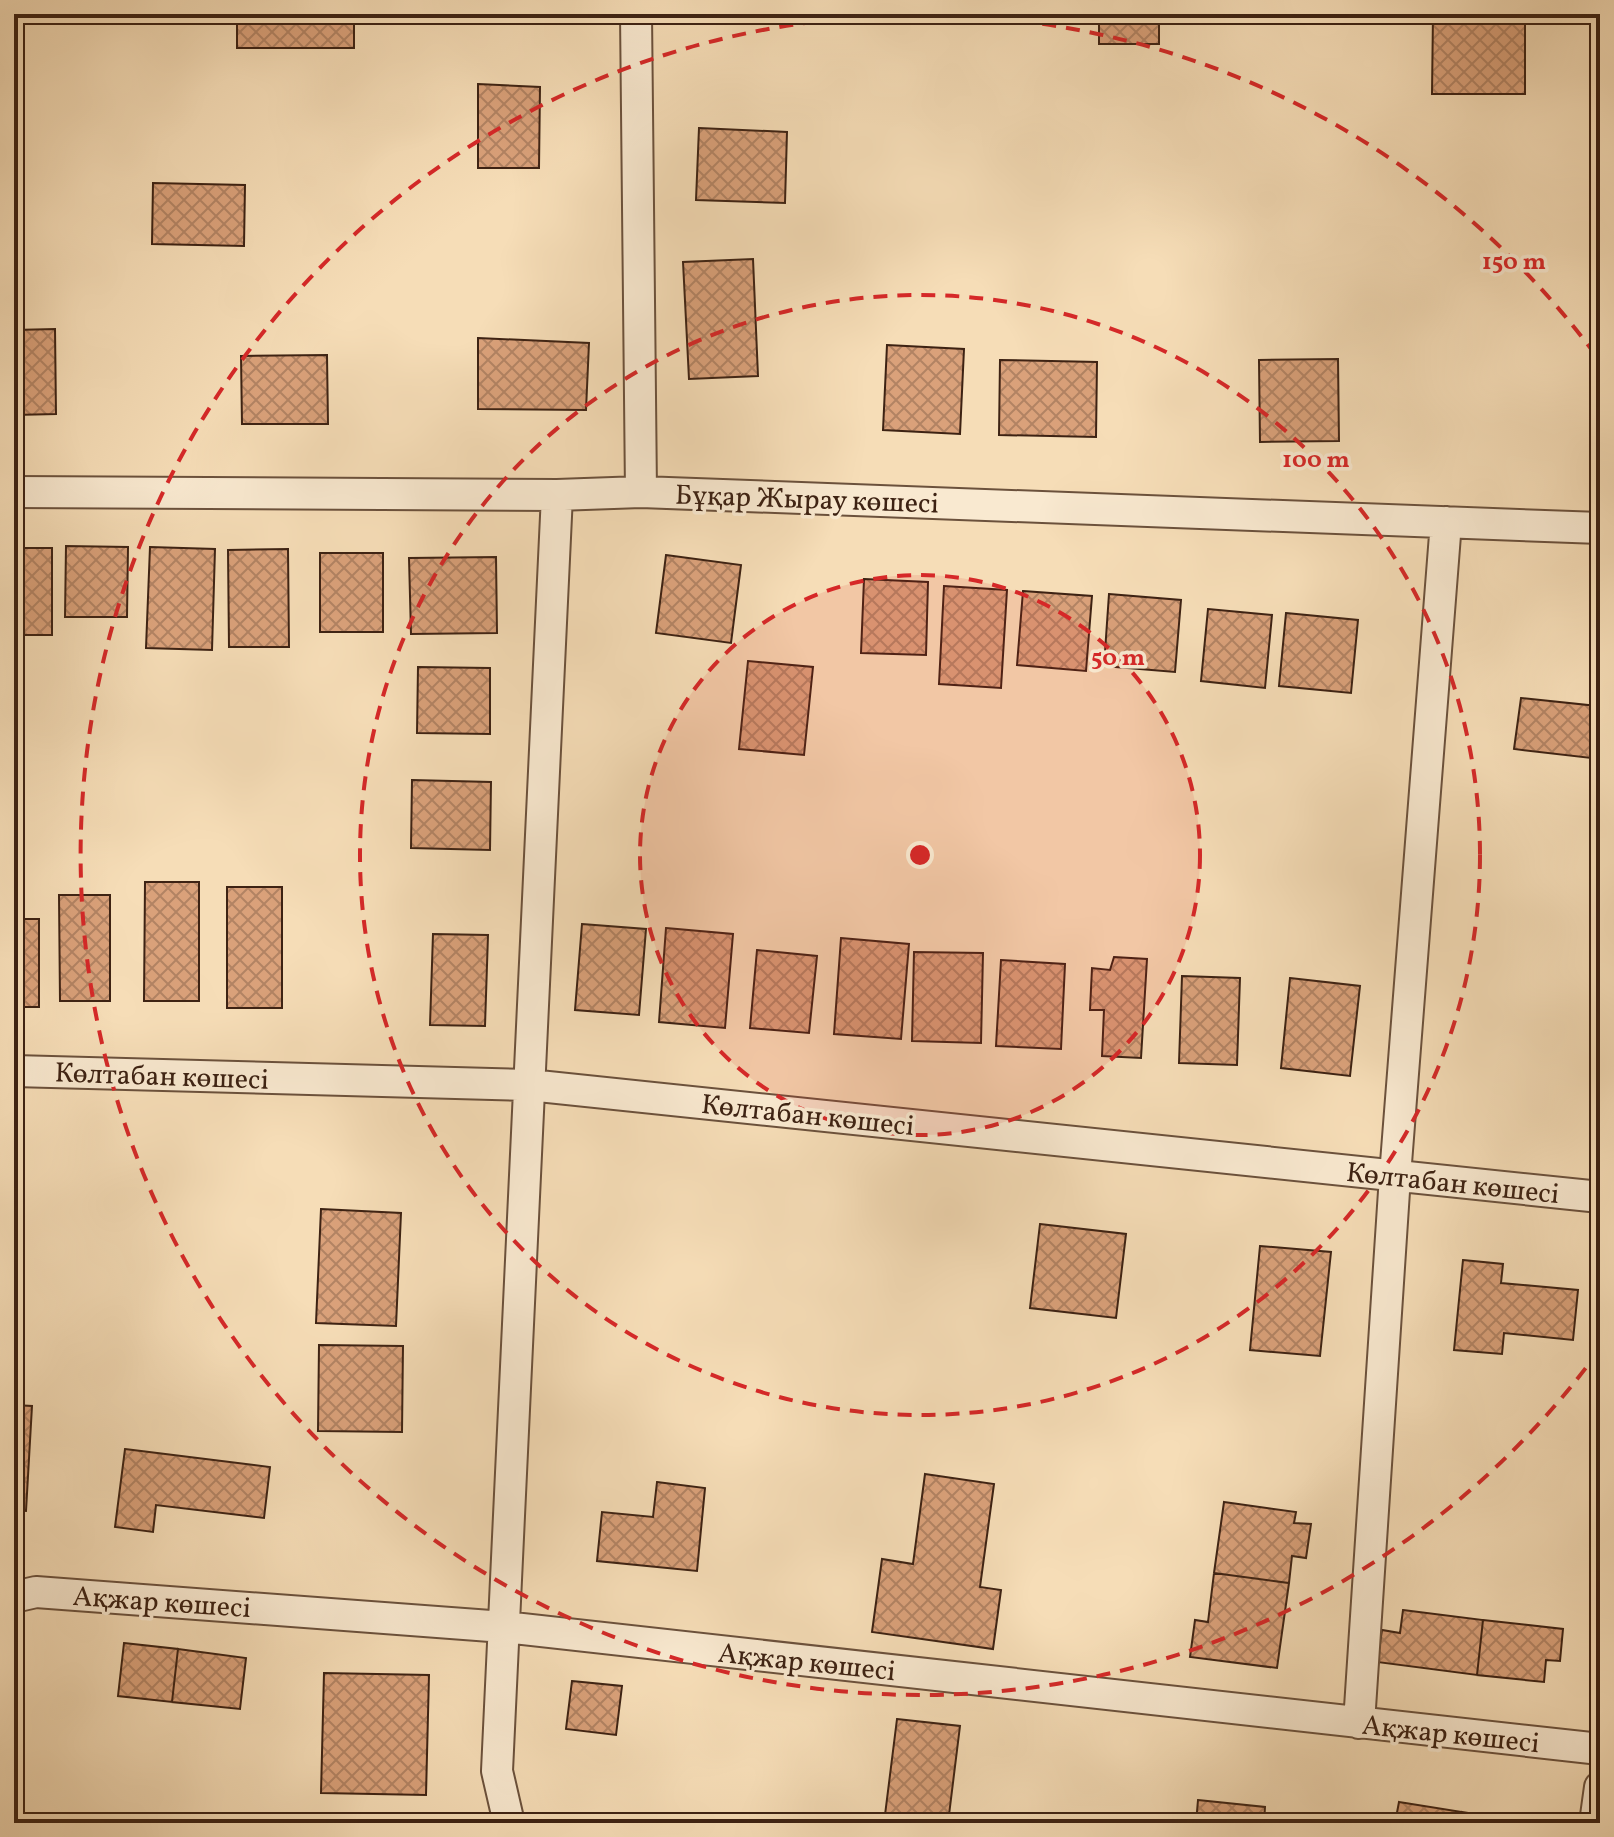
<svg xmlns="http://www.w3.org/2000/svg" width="1614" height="1837" font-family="Vollkorn,serif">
<defs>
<pattern id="building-cross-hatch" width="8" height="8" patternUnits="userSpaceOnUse" patternTransform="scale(2)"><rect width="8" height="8" fill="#daa17a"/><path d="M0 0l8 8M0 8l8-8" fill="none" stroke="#b28363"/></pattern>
</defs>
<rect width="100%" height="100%" fill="#f6ddb7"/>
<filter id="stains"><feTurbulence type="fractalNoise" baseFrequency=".0025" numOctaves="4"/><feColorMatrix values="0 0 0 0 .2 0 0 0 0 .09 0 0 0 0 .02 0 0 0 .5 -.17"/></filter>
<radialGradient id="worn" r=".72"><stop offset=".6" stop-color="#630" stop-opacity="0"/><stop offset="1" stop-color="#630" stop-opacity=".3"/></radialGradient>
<!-- building -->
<path fill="url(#building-cross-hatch)" stroke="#3d2213" stroke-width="2" d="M237 14H354V48H237Z
M1099 14H1159V44H1099Z
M1433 14H1525V94H1432Z
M478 84 540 87 539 168H478Z
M699 128 787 132 785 203 696 200Z
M153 183 245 185 244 246 152 244Z
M753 259 758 376 689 379 683 262Z
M55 329 56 414 14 415V330Z
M478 338 589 343 586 410 478 409Z
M887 345 964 349 960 434 883 430Z
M327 355 328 424H242L241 356Z
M1338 359 1339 441 1260 442 1259 360Z
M1000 360 1097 362 1096 437 999 435Z
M66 546 128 547 127 617H65Z
M150 547 215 549 212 650 146 648Z
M14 548H52V635H14Z
M288 549 289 647H229L228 550Z
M320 553H383V632H320Z
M666 555 741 565 731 643 656 633Z
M496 557 497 633 411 634 409 558Z
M864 579 928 582 926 655 861 653Z
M944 586 1007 590 1001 688 939 684Z
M1023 591 1092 596 1086 671 1017 665Z
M1109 594 1181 600 1175 672 1104 666Z
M1208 609 1272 615 1265 688 1201 681Z
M1286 613 1358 620 1351 693 1279 686Z
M748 661 813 667 804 755 739 749Z
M418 667 490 668V734L417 733Z
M1521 698 1597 706 1591 758 1514 749Z
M1597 706 1600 707V759L1591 758Z
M412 780 491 782 490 850 411 848Z
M145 882H199V1001H144Z
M227 887H282V1008H227Z
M59 895H110V1001H60Z
M14 919H39V1007H14Z
M582 924 646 929 639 1015 575 1010Z
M666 928 733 934 725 1028 659 1022Z
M433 934 488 935 485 1026 430 1025Z
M841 938 909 944 901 1039 834 1034Z
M757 950 817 956 809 1033 750 1028Z
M914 952 983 953 981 1043 912 1041Z
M1114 957 1147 959 1141 1058 1102 1056 1104 1010H1090L1092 968 1110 970Z
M1001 960 1065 964 1061 1049 996 1046Z
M1182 976 1240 978 1237 1065 1179 1063Z
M1290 978 1360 986 1350 1076 1281 1068Z
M321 1209 401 1213 396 1326 316 1323Z
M1040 1224 1126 1234 1116 1318 1030 1308Z
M1260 1246 1331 1252 1320 1356 1250 1350Z
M1463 1260 1503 1264 1501 1283 1578 1290 1573 1340 1504 1333 1502 1354 1454 1350Z
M319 1345 403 1346 402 1432 318 1431Z
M14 1405 32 1406 26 1511 14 1510Z
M125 1449 270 1467 264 1518 156 1505 153 1532 115 1527Z
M925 1474 994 1484 980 1587 1001 1590 993 1649 872 1632 882 1559 913 1564Z
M657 1482 705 1488 697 1571 597 1561 602 1512 653 1517Z
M1224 1502 1296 1512 1294 1523 1311 1524 1306 1558 1292 1556 1289 1583 1214 1573Z
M1214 1573 1289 1583 1277 1668 1190 1657 1195 1620 1208 1622Z
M1403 1610 1483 1620 1477 1675 1377 1662 1382 1630 1400 1633Z
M1483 1620 1563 1629 1560 1661 1546 1660 1544 1682 1477 1675Z
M124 1643 178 1649 172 1702 118 1696Z
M178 1649 246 1658 240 1709 172 1702Z
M324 1673 429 1675 426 1795 321 1793Z
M572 1681 622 1686 616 1735 566 1729Z
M897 1719 960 1726 948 1823H884Z
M1198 1800 1265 1807 1264 1823H1196Z
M1399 1802 1462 1812 1461 1823H1395Z
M1462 1812 1531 1823H1461Z"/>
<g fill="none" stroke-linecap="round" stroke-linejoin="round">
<!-- street casing -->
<g stroke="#6b513c" stroke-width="34">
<path id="street" d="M636 14 641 492
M14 492 557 495 641 492 1600 528
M14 1071 529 1085 1600 1197
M14 1597 36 1592 504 1627 1600 1749
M1359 1723 1395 1176 1446 522
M509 1823 497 1771 557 495
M1595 1823 1600 1787"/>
</g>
<!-- street -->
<use href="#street" stroke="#f9e9d0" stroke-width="30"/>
</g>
<!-- distance rings -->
<circle cx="920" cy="855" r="280" fill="#d62828" fill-opacity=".12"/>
<g fill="none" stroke="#d62828" stroke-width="4" stroke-dasharray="14 10">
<circle cx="920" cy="855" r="280"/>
<circle cx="920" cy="855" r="560"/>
<path d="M1600 1349A840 840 0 1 1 1600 361"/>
</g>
<g text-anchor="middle" stroke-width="7" stroke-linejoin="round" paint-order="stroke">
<!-- street labels -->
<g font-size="28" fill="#3d2213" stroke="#f9e9d0">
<text transform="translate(807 498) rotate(2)" y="10">Бұқар Жырау көшесі</text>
<text transform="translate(162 1075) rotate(2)" y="10">Көлтабан көшесі</text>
<text transform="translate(808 1114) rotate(6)" y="10">Көлтабан көшесі</text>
<text transform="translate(1453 1182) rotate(6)" y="10">Көлтабан көшесі</text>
<text transform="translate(162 1601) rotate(4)" y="10">Ақжар көшесі</text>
<text transform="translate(807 1661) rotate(6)" y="10">Ақжар көшесі</text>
<text transform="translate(1451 1733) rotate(6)" y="10">Ақжар көшесі</text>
</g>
</g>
<circle cx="920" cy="855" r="12" fill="#d62828" stroke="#f9e9d0" stroke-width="4"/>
<g font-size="24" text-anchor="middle" font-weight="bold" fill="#d62828" stroke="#f9e9d0" stroke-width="7" stroke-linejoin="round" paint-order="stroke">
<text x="1514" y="269">150 m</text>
<text x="1316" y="467">100 m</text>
<text x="1118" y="665">50 m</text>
</g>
<!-- margin -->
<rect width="1614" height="1837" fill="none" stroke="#f6ddb7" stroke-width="48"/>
<rect x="16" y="16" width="1582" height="1805" fill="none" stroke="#3d2213" stroke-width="4"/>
<rect x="24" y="24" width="1566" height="1789" fill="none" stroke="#3d2213" stroke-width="2"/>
<rect width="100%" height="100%" filter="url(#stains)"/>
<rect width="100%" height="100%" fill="url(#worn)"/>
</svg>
